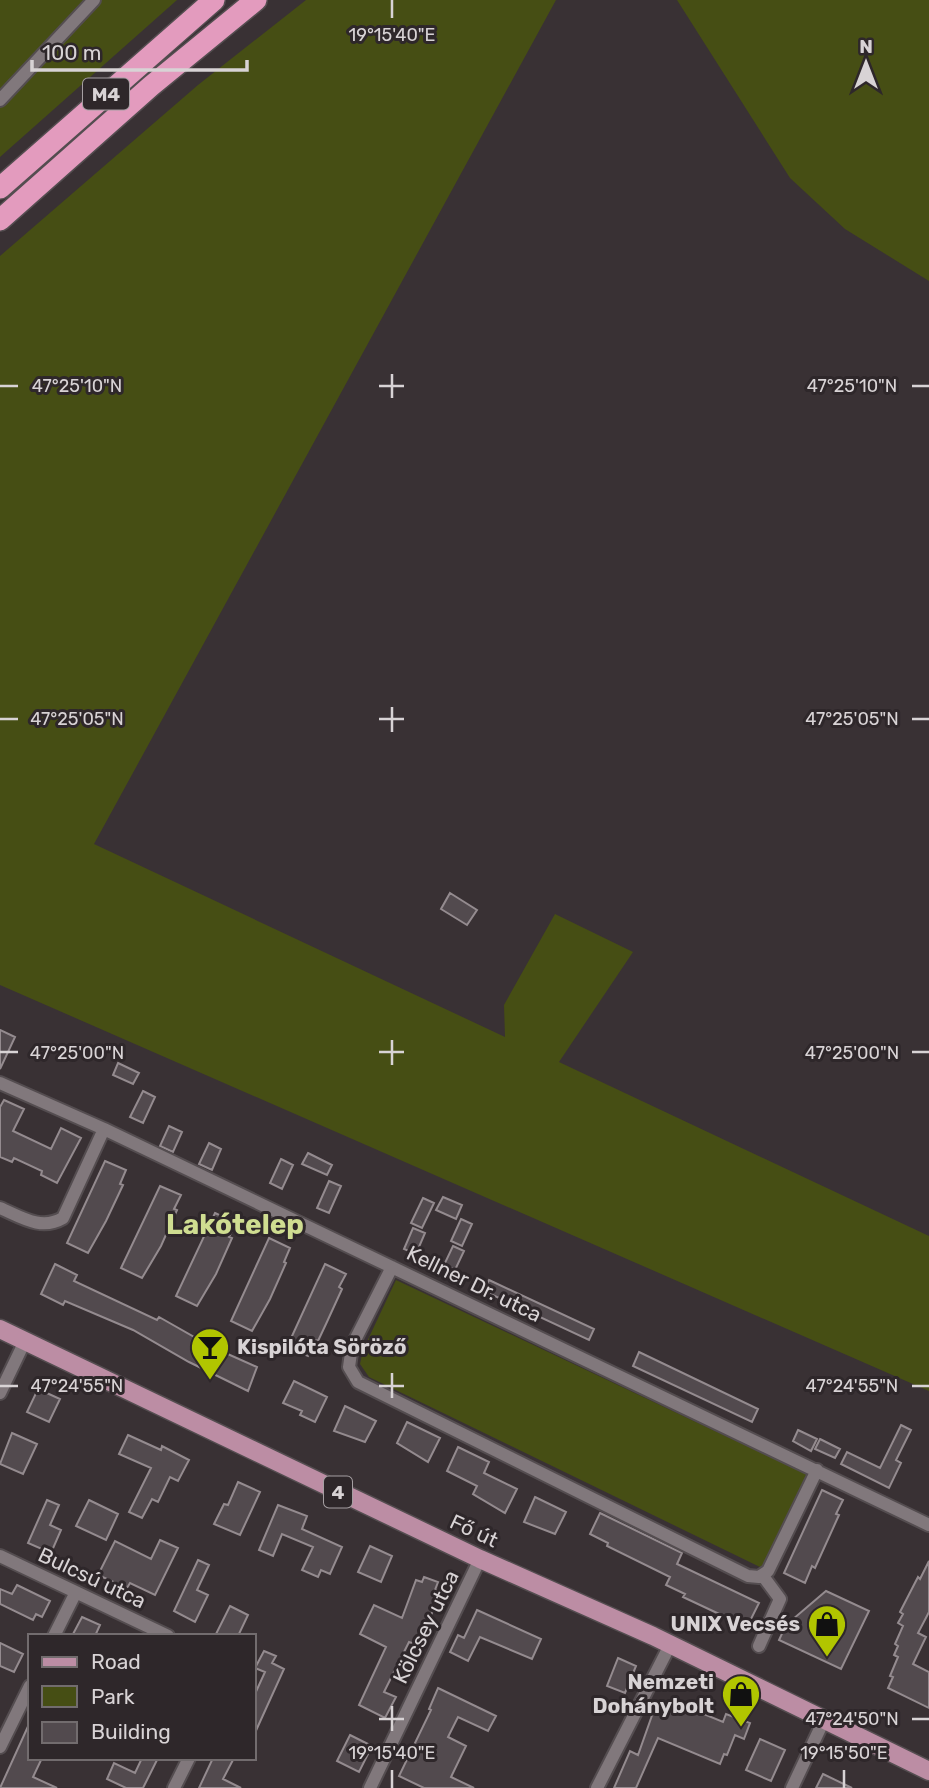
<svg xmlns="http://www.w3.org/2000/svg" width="929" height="1788" font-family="Rubik,sans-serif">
<rect width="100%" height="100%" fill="#393134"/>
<!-- green -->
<path fill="#464e14" d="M0 0H177L0 157Z
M306 0H556L94 844 505 1037 504 1005 555 914 633 952 559 1062 929 1236V1391L0 985V256L198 85Z
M677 0H929V281L845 229 790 178Z
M396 1280 808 1475 767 1562 760 1567 369 1377 360 1364 363 1350Z"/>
<!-- building -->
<path fill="#524a4e" stroke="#948b8f" stroke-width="2" d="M450 893 477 910 467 925 441 909Z
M0 1030 15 1037 0 1069Z
M118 1063 139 1073 133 1084 113 1075Z
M143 1091 155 1097 143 1123 130 1117Z
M4 1100 24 1109 13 1131 51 1149 61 1128 81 1138 57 1183 41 1175 42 1171 14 1158 12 1162 0 1157V1107Z
M169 1126 182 1132 173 1152 160 1146Z
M209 1143 221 1149 212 1170 199 1164Z
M308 1153 332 1165 327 1175 302 1164Z
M281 1159 293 1165 282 1189 270 1183Z
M105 1161 126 1170 120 1184 123 1185 106 1221 88 1253 67 1243Z
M329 1181 341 1186 329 1213 317 1208Z
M160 1186 181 1195 174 1209 177 1210 161 1246 142 1278 121 1268Z
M443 1197 462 1205 456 1219 436 1210Z
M423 1198 434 1203 422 1228 411 1223Z
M215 1213 236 1223 229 1237 232 1238 216 1274 197 1306 176 1296Z
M461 1219 472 1224 462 1246 451 1241Z
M413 1228 425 1233 416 1254 404 1249Z
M269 1238 290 1248 284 1262 286 1263 270 1299 252 1331 231 1321Z
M453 1246 464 1251 455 1270 444 1265Z
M55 1264 77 1275 74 1281 157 1320 159 1317 212 1347 257 1367 248 1391 189 1362 133 1330 65 1301 63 1305 41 1294Z
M325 1264 346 1274 339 1287 342 1289 326 1324 318 1341 315 1340 308 1356 287 1347Z
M489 1280 594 1329 589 1340 484 1291Z
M639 1352 758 1409 752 1422 633 1366Z
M294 1381 327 1397 315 1422 300 1415 302 1411 283 1403Z
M38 1389 60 1399 49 1422 27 1412Z
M345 1406 376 1421 365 1442 334 1431Z
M407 1422 440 1438 428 1462 397 1443Z
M901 1425 911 1430 896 1460 901 1463 889 1488 841 1464 847 1452 880 1468Z
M798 1430 817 1439 811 1451 793 1441Z
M12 1433 37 1444 23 1474 0 1464Z
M128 1435 161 1450 162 1446 189 1460 178 1481 170 1477 158 1502 152 1499 142 1518 129 1512 151 1468 119 1454Z
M820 1439 840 1449 835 1458 815 1449Z
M458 1447 489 1462 484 1473 517 1489 505 1513 473 1494 477 1486 447 1471Z
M238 1482 260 1492 240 1535 214 1524 224 1504 228 1505Z
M822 1490 843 1500 836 1514 839 1515 815 1568 812 1566 805 1583 784 1573Z
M535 1497 566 1512 555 1534 524 1522Z
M47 1500 59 1505 50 1525 61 1530 51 1553 28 1543Z
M89 1500 118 1514 106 1540 76 1526Z
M278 1505 307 1516 302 1529 342 1547 330 1574 321 1570 318 1577 302 1570 313 1547 282 1534 273 1556 259 1550Z
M600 1513 682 1553 677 1564 759 1603 748 1625 733 1617 732 1620 683 1597 685 1594 666 1585 670 1577 607 1546 608 1543 590 1534Z
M160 1540 178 1548 155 1595 130 1583 127 1588 98 1575 115 1541 151 1559Z
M370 1546 392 1556 381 1582 358 1572Z
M198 1560 209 1565 197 1590 208 1595 195 1622 174 1611Z
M929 1561V1612L918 1633 926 1637 913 1664 929 1672V1708L888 1688 893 1677 890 1676 898 1657 894 1655 898 1646 895 1644 903 1626 898 1623 903 1614 900 1612 918 1577 920 1579Z
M424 1577 438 1582 435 1590 440 1592 432 1613 415 1644 409 1642 384 1692 396 1697 385 1718 359 1705 386 1647 360 1634 374 1605 402 1618 416 1580 422 1582Z
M17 1585 50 1601 42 1617 36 1614 33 1620 0 1604V1589L12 1594Z
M826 1591 869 1611 841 1669 779 1640 786 1625Z
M230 1606 248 1615 238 1636H215Z
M477 1610 541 1639 532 1659 480 1637 468 1661 450 1652 458 1635 464 1638Z
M82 1617 100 1625 95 1636H72Z
M0 1643 23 1654 14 1672 0 1666Z
M264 1651 276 1656 272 1663 284 1669 254 1735V1696L265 1672 255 1668Z
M618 1658 636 1666 625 1693 607 1686Z
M438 1688 496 1716 488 1731 458 1717 448 1737 466 1746 451 1777 474 1788H424L399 1776 431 1710 429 1709Z
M677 1703 723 1722 726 1714 750 1723 744 1739 735 1735 727 1755 724 1754 720 1764 658 1738 636 1788H614L630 1751 638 1755 655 1707 673 1714Z
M30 1722V1758H42L33 1777 57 1788H0Z
M350 1735 372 1746 359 1772 337 1761Z
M760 1739 785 1750 771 1781 746 1770Z
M142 1758H158L143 1788H126L107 1779 114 1763 135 1773Z
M213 1758H234L223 1779 241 1788H199Z
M823 1774 852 1788H816Z"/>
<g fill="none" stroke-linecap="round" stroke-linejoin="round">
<!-- street casing -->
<g stroke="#544d50" stroke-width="16">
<path id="street" d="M0 100 94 0
M0 1083 104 1129 929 1525
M0 1208C21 1217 41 1231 63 1218L104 1129
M392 1267 352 1346 349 1367 358 1382 748 1576 759 1577 768 1571 817 1470
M0 1393 25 1341
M0 1556 168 1636
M54 1636 76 1592
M759 1646 780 1599 763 1576
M0 1747 30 1686
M174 1788 189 1758
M370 1788 480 1559
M597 1788 670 1645
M792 1788 824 1720"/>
</g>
<!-- primary casing -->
<g stroke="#544d50" stroke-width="21">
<path id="primary" d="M0 1329 480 1559 653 1636 929 1771"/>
</g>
<!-- highway casing -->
<g stroke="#544d50" stroke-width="24">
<path id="highway" d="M0 188 214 0
M0 220 151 86 256 0"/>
</g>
<!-- street -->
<use href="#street" stroke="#81787c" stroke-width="12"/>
<!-- primary -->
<use href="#primary" stroke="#bc8da4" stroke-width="18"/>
<!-- highway -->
<use href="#highway" stroke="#e39bbe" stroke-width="21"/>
</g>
<!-- ticks -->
<path fill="none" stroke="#d8d3d5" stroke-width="2.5" d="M392 0V18M392 374V398M0 386H18M379 386H404M912 386H929M392 707V732M0 719H18M379 719H404M912 719H929M392 1040V1065M0 1052H18M379 1052H404M912 1052H929M392 1373V1398M0 1386H18M379 1386H404M912 1386H929M392 1706V1731M379 1719H404M912 1719H929M392 1770V1788M844 1770V1788"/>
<!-- icons -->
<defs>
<g id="bar-pin" transform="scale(2.0125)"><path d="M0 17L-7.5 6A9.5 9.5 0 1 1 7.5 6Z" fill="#b1c500" stroke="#2e272a"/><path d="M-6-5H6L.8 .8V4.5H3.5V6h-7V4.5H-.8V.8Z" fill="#111"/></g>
<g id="shop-pin" transform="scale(2.0125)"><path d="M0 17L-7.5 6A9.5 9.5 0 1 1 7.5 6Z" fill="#b1c500" stroke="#2e272a"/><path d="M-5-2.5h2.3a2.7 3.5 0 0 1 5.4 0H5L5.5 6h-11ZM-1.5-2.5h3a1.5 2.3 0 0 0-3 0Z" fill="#111"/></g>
</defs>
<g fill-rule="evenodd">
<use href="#bar-pin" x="210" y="1347"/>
<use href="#shop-pin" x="827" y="1624"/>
<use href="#shop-pin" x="741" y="1694"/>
</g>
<g text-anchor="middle" stroke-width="6" stroke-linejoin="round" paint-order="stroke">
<!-- shield labels -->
<g fill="#2e272a" stroke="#a59fa2" stroke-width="2">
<rect x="83" y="78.5" width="46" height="31" rx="5"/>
<rect x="324" y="1476.5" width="28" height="31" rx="5"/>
</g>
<g font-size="19" font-weight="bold" fill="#d8d3d5">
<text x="106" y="101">M4</text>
<text x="338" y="1499">4</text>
</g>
<!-- street labels -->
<g font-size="21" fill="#d8d3d5" stroke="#2e272a">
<text transform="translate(474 1284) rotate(26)" y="7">Kellner Dr. utca</text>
<text transform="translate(474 1531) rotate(25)" y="7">Fő út</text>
<text transform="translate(92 1578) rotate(25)" y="7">Bulcsú utca</text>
<text transform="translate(426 1627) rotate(-64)" y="7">Kölcsey utca</text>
</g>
<!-- poi labels -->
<g font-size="21" font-weight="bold" fill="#d8d3d5" stroke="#2e272a" text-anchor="end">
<text x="237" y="1354" text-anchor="start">Kispilóta Söröző</text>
<text x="800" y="1631">UNIX Vecsés</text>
<text x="714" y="1689">Nemzeti<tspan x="714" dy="24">Dohánybolt</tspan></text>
</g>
<!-- district labels -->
<g font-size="28" font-weight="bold" fill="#cfdd91" stroke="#2e272a">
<text x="235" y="1234">Lakótelep</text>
</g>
</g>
<g font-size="18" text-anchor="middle" fill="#d8d3d5" stroke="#2e272a" stroke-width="6" stroke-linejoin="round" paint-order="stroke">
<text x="392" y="41">19°15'40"E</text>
<text x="77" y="392">47°25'10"N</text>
<text x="852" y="392">47°25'10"N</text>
<text x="77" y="725">47°25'05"N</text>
<text x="852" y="725">47°25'05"N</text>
<text x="77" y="1059">47°25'00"N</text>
<text x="852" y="1059">47°25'00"N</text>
<text x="77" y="1392">47°24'55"N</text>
<text x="852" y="1392">47°24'55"N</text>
<text x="852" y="1725">47°24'50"N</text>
<text x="392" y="1759">19°15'40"E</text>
<text x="844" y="1759">19°15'50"E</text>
</g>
<!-- legend -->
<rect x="28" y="1634" width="228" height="126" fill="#2e272a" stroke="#726c6e" stroke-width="2"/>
<rect x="42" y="1657" width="35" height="10" fill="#bc8da4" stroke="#726c6e" stroke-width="2"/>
<text x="91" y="1669" font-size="21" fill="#d8d3d5">Road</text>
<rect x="42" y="1686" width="35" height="21" fill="#464e14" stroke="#726c6e" stroke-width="2"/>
<text x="91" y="1704" font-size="21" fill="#d8d3d5">Park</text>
<rect x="42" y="1722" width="35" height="21" fill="#524a4e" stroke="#726c6e" stroke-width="2"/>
<text x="91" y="1739" font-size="21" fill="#d8d3d5">Building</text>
<!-- north arrow -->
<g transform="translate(866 63)" stroke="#2e272a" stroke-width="5" paint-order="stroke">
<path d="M0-5L12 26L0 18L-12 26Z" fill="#d8d3d5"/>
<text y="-10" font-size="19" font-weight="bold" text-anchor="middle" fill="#d8d3d5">N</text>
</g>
<!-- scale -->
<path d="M32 60v10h215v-10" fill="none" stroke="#d8d3d5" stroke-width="3.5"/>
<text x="42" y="60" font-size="21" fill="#d8d3d5" stroke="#2e272a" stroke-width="5" paint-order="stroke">100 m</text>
</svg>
